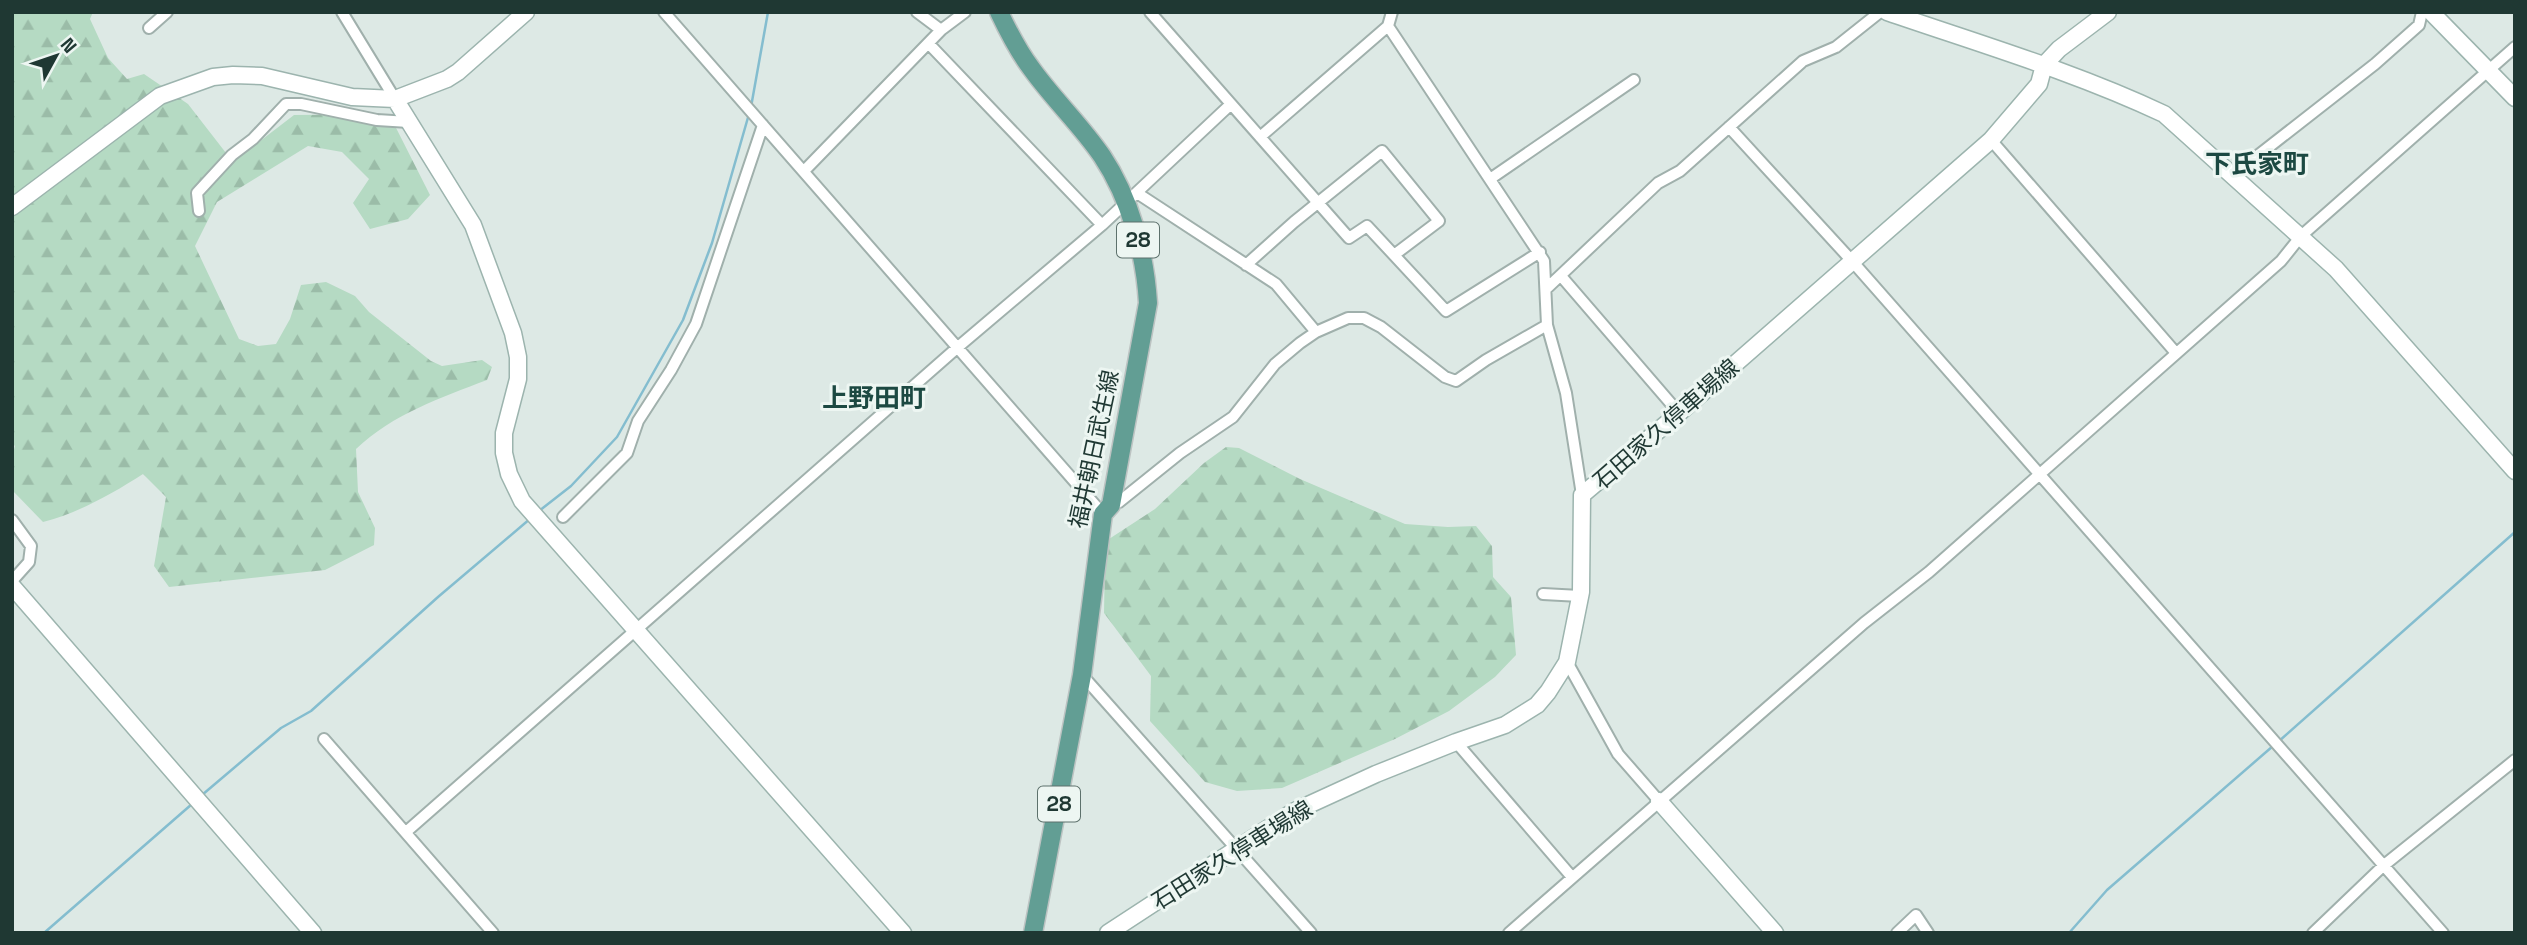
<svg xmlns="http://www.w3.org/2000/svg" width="2527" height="945" font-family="'Space Grotesk','Noto Sans JP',sans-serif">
<defs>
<pattern id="forest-firs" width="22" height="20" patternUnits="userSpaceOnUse" patternTransform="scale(1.75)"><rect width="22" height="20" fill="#b5dac3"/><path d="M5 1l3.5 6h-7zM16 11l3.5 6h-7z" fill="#9bbca8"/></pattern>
</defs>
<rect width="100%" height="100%" fill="#dde9e5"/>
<!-- forest -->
<path fill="url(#forest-firs)" d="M12 12H93L90 19 108 58 127 79 144 74 188 104 233 162 294 115 389 114 430 195 408 219 370 229 353 203 369 179 342 152 308 146 217 202 195 246 239 339 258 346 276 344 290 319 301 285 326 282 355 296 369 312 431 361 442 366 482 360 492 367 487 380C440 398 393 414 356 449L358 492 375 528 374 545 325 570 169 587 154 566 166 497 143 474C112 494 78 513 43 522L12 490V456L15 446 12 443Z
M1226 447 1239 448 1300 479 1405 524 1448 527 1476 526 1492 546 1493 577 1511 597 1516 655 1495 677 1449 711 1395 739 1282 788 1237 791 1205 782 1150 721 1151 676 1104 613 1105 559 1109 539 1155 509 1204 463Z"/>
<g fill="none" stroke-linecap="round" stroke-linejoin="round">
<!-- stream -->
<path stroke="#84bdcf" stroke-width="2.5" d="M751 107 768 12
M539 511 571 486 617 437 683 320 712 243 749 114
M2278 742 2515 532
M202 795 281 728 311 711 438 597 531 518
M44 933 192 804
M2069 933 2107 890 2273 746"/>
<!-- street casing -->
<g stroke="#a0b0ac" stroke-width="14">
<path id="street" d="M342 12 395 99
M664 12 1103 514
M917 12 941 30
M1150 12 1349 238 1367 226 1446 311 1540 252
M1388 26 1544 261 1547 325 1566 393 1582 495
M149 28 167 12
M929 44 1102 225
M1729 127 1852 261 2443 933
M1260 137 1388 26 1392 12
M1991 140 2176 353
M804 171 941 30 965 12
M2233 175 2375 64 2419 25 2422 12
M1490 179 1634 80
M1137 193 1276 284 1316 332
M199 211 197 193 232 155 253 139 286 104H301L377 120 409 122
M1246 265 1294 222 1382 151 1439 221 1394 255
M1561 276 1679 413
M1546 289 1658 183 1680 171 1803 61 1836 47 1880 12
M1111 505 1119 502 1180 453 1233 417 1275 364 1300 343 1316 332 1348 318H1364L1381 327 1445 377 1456 381 1486 360 1547 325
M563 517 627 453 638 421 671 370 696 324 763 125
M12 520 31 546 29 562 12 581
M1543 594 1580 596
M1567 662 1618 754 1659 801
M1082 675 1311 933
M324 739 493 933
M1456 742 1571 876
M406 832 958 347 1102 225 1231 104
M1509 933 1864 623 1929 572 2281 261 2301 236 2515 47
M1897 933 1916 915 1928 933
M2313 933 2383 866 2515 760"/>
</g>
<!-- secondary casing -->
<g stroke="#9cb4ae" stroke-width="19">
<path id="secondary" d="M1887 12C1980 44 2075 72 2164 114L2336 269 2515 471
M2431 12 2515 98
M395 99 473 225 513 333 518 357V379L504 433V453L509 474 522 501 903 933
M12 207 160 96 213 77 233 75 262 76 352 97 395 99 447 79 458 72 526 12
M12 586 313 933
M1659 801 1775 933
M1108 933 1293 812 1376 774 1456 742 1505 725 1537 705 1548 692 1567 662 1581 592 1582 495 1679 413 1991 140 2039 84 2044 65 2059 49 2108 12"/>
</g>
<!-- primary casing -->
<g stroke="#bcc3c2" stroke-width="21">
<path id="primary" d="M999 12C1008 31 1018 51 1031 68 1053 99 1081 125 1102 156 1130 198 1145 253 1148 303L1111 505 1103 514 1082 675 1033 933"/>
</g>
<!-- street -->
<use href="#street" stroke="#fff" stroke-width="10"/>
<!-- secondary -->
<use href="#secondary" stroke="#fff" stroke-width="16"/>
<!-- primary -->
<use href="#primary" stroke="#629e94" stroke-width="18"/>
</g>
<g text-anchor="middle" stroke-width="6" stroke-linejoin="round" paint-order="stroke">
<!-- shield labels -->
<g fill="#edf6f2" stroke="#5d716c" stroke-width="2">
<rect x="1117" y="222.5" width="42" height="35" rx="5"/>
<rect x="1038" y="786.5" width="42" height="35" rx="5"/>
</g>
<g font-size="21" font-weight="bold" fill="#1f3833">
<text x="1138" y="247">28</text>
<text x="1059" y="811">28</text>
</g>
<!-- street labels -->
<g font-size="23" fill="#1f3833" stroke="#edf6f2">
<text transform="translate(1666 424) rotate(-41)" y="8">石田家久停車場線</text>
<text transform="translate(1094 449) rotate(-78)" y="8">福井朝日武生線</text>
<text transform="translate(1232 855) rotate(-32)" y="8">石田家久停車場線</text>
</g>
<!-- quarter labels -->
<g font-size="26" font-weight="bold" fill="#1c4942" stroke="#edf6f2">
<text x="2257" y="173">下氏家町</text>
<text x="874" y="407">上野田町</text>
</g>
</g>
<!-- border -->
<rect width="2527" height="945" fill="none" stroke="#1f3833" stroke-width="28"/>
<!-- north arrow -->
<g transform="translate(56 56) rotate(50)" stroke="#edf6f2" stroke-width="5" paint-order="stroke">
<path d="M0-5L12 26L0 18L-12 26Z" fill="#1f3833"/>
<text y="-10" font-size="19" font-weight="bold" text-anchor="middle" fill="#1f3833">N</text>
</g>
</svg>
